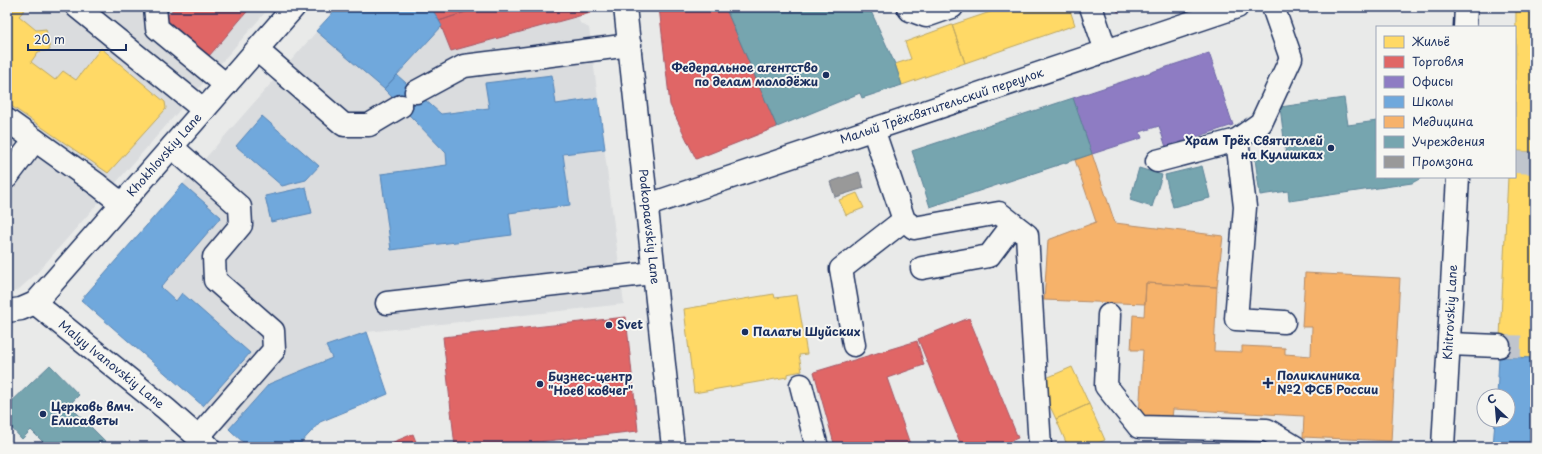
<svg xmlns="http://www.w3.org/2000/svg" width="1542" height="454" font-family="'Playpen Sans',sans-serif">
<rect width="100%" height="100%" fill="#e9eae9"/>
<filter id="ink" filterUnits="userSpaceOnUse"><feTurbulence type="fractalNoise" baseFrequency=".025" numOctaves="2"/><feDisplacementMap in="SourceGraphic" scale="8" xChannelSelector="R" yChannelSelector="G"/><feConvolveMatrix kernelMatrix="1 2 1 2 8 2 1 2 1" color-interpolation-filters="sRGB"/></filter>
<g filter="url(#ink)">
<!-- built -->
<path fill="#dadcde" d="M7 7H270L36 274 18 290 7 294Z
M338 7H431L442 26 451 51 578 17 580 23 589 28 624 304 367 332 326 346 332 358 269 384 229 429 81 300Z"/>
<!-- homes -->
<path fill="#ffd966" stroke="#bba664" d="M7 7H27L19 16 36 30 46 29 50 50 38 52 31 62 55 80 63 71 76 80 101 48 165 102 166 108 165 110 108 173 7 103Z
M1005 7H1069L1075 25 965 63 952 25Z
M1516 7H1535V152L1515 151Z
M952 25 965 63 902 85 895 64 911 59 905 42Z
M1515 151 1535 152V358L1499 357 1508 177H1515Z
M857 193 864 208 846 215 839 200Z
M774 294 775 298 797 295 807 354 799 355 802 371 787 374V377L694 393 684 309Z
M1072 367 1089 404 1056 419 1044 394V379Z
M1089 404 1105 440 1090 447H1068L1056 419Z"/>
<!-- shops -->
<path fill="#e06666" stroke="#a55664" d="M175 7H251L209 56 165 18Z
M431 7H465L468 11 439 21Z
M481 7H589L590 13 451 51 439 21Z
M659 7H725L777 127 696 159 670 105Z
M1116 7H1134L1118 12Z
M626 317 638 431 492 447H455L443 337Z
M969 318 1018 438 996 447H962L918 339Z
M917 341 924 365 887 378 911 447H835L814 372Z
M413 434 418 447H381Z"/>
<!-- offices -->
<path fill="#8e7cc3" stroke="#6c65a5" d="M1209 53 1233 125 1166 147 1159 126 1140 132 1142 138 1092 154 1073 98Z"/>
<!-- schools -->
<path fill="#6fa8dc" stroke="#5684b6" d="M338 7H431L442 26 384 89 316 31Z
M397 75 441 114 489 108 485 83 552 75 556 104 598 98 605 149 563 154 570 205 509 213 512 235 391 250 381 174 447 165 446 153 384 89Z
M262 116 319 166 306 180 282 186 236 146Z
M183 184 221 217 161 287 176 301 182 293 250 353 203 406 81 300Z
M306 187 312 213 271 222 265 196Z
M367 332 388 394 320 422 297 447H248L229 429 269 384 332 358 326 346Z
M1499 357 1535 358V447H1493L1495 420H1508V396H1497Z"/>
<!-- health -->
<path fill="#f6b26b" stroke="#b48b67" d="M1092 154 1115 223 1223 236 1217 287 1146 283 1145 304 1044 300 1048 240 1096 222 1075 160Z
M1305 273 1400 278 1391 441 1303 437 1304 416 1173 409 1172 418 1139 416 1143 350H1131L1133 315 1144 316 1146 283 1217 287 1214 351 1242 352V346L1285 348V354L1311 356 1312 327H1302Z"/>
<!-- public -->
<path fill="#76a5af" stroke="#5b8297" d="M725 7H869L895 64 902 85 862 98 860 93 777 127Z
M1073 98 1092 154 930 207 912 151Z
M1344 98 1348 125 1377 121V177H1423L1412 183 1289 201 1288 191 1260 195 1255 159 1286 155 1280 107Z
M1202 166 1210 198 1173 207 1165 175Z
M1139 168 1162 175 1152 207 1130 200Z
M50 365 79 395 69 405 111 447H48L31 430 22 439 7 423V406Z"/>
<!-- industry -->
<path fill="#999" stroke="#737987" d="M859 172 864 188 835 197 830 182Z"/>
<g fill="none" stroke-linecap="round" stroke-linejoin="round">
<!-- minor-tunnel -->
<path stroke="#c0c5cd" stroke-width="22" stroke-dasharray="22 11" stroke-linecap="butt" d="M1515 162 1535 163
M1499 346 1535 347"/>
<!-- minor casing -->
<g stroke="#1b2f5e" stroke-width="25">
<g id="minor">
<path d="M77 7 204 110"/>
<path d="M155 7 157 28 226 85"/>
<path id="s1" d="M625 7 673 447"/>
<path d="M908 7 910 10 926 16 952 7"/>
<path d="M1091 7 1106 51"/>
<path d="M1465 27 1466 7"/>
<path d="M257 50 344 125H369L401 106"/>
<path d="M416 92 464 66 630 45"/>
<path d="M7 120 98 185 122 204"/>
<path d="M873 129 904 220 914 228 999 213 1027 235 1040 447"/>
<path d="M1237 140 1245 207 1236 319 1284 322"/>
<path d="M172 147 240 207 241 225 214 257 215 280 273 331 274 350 198 437"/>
<path d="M1157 161 1237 140 1261 123 1291 58 1273 7"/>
<path d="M7 177 35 140"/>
<path id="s2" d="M648 205 1237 7"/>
<path d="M922 268 989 256 1013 224"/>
<path id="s3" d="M35 303 166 409 208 446"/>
<path d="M387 303 653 273"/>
<path id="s4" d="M7 311 21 309 35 303 294 7"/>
<path d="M1109 315 1106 386 1139 427 1267 430 1295 447"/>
<path d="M1449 344 1499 346"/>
<path d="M854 345 841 269 904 220"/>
<path d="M801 385 817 447"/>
<path id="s5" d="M1443 447 1458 177"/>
</g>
</g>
<!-- minor -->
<use href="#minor" stroke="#f6f6f2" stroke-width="22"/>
</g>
</g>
<!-- markers -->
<g fill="#1b2f5e" stroke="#f6f6f2" stroke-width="1.5">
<circle cx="826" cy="75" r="4"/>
<circle cx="1331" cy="148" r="4"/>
<circle cx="609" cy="325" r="4"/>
<circle cx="745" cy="332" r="4"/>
<path d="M1266 377h4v4h4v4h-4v4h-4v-4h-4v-4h4z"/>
<circle cx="540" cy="384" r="4"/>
<circle cx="43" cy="414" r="4"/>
</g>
<g text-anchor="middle" stroke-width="4" stroke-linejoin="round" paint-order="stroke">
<!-- poi labels -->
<g font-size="12" font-weight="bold" fill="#1b2f5e" stroke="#f6f6f2" text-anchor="start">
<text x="818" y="72" text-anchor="end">Федеральное агентство<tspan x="818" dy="14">по делам молодёжи</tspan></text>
<text x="1323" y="145" text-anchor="end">Храм Трёх Святителей<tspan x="1323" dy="14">на Кулишках</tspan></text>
<text x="617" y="329">Svet</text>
<text x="753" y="336">Палаты Шуйских</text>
<text x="1277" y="380">Поликлиника<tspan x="1277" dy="14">№2 ФСБ России</tspan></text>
<text x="548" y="381">Бизнес-центр<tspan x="548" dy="14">"Ноев ковчег"</tspan></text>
<text x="51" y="411">Церковь вмч.<tspan x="51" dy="14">Елисаветы</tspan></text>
</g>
<!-- street labels -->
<g font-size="12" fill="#1b2f5e" stroke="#f6f6f2">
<text dy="4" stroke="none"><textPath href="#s2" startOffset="310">Малый Трёхсвятительский переулок</textPath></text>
<text dy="4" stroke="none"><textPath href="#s4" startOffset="226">Khokhlovskiy Lane</textPath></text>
<text dy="4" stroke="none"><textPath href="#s1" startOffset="221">Podkopaevskiy Lane</textPath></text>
<text dy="4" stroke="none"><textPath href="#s5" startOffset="135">Khitrovskiy Lane</textPath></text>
<text dy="4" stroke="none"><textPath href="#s3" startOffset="98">Malyy Ivanovskiy Lane</textPath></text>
</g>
</g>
<!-- margin -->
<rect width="1542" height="454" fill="none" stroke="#f6f6f2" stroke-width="24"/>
<rect x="12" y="12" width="1518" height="430" fill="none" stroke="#1b2f5e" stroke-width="1.5" filter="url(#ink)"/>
<!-- legend -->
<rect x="1376" y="26" width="140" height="152" fill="#f6f6f2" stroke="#9ea6b7"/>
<rect x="1384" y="36" width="20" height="12" fill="#ffd966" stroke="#9ea6b7"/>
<text x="1412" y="46" font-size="12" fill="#1b2f5e">Жильё</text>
<rect x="1384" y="56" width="20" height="12" fill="#e06666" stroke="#9ea6b7"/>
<text x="1412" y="66" font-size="12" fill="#1b2f5e">Торговля</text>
<rect x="1384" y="76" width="20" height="12" fill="#8e7cc3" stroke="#9ea6b7"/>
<text x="1412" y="86" font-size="12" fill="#1b2f5e">Офисы</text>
<rect x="1384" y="96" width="20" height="12" fill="#6fa8dc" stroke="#9ea6b7"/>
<text x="1412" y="106" font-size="12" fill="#1b2f5e">Школы</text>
<rect x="1384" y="116" width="20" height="12" fill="#f6b26b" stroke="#9ea6b7"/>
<text x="1412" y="126" font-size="12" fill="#1b2f5e">Медицина</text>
<rect x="1384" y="136" width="20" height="12" fill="#76a5af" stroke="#9ea6b7"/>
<text x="1412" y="146" font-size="12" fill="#1b2f5e">Учреждения</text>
<rect x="1384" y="156" width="20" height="12" fill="#999999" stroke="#9ea6b7"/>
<text x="1412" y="166" font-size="12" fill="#1b2f5e">Промзона</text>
<!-- north arrow -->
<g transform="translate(1496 408) rotate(334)"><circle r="19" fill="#f6f6f2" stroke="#9ea6b7"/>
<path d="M0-3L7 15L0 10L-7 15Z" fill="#1b2f5e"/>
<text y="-6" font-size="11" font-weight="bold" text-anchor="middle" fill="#1b2f5e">С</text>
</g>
<!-- scale -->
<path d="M28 44v6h98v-6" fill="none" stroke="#1b2f5e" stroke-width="2"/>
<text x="34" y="44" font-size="12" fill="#1b2f5e" stroke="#f6f6f2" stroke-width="3" paint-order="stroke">20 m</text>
</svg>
